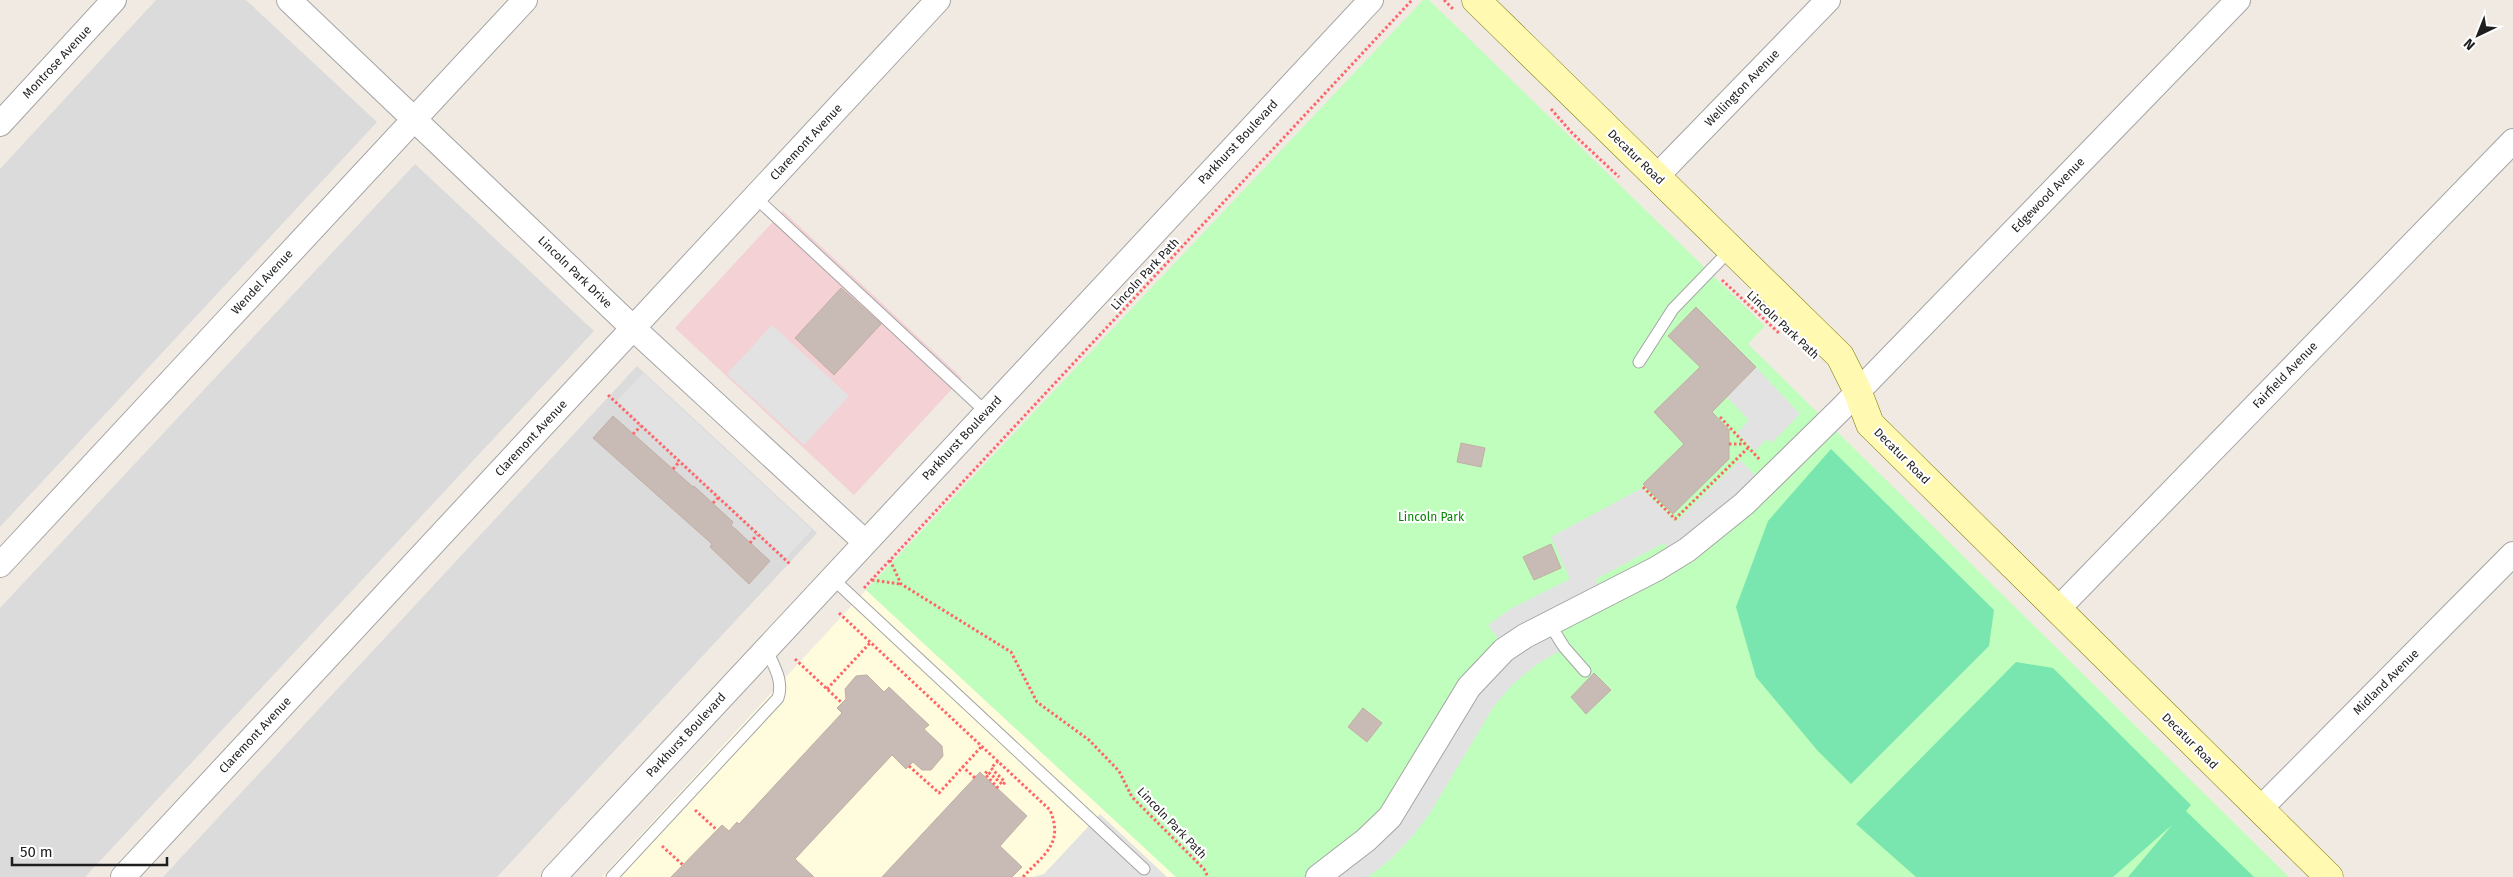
<svg xmlns="http://www.w3.org/2000/svg" width="2513" height="877" font-family="'Fira Sans',sans-serif">
<rect width="100%" height="100%" fill="#f0eae3"/>
<!-- residential -->
<path fill="#dcdbdb" d="M156 0H246L377 122 0 527V169Z
M415 164 594 331 85 877H0V608Z
M637 366 817 533 497 877H163Z"/>
<!-- commercial -->
<path fill="#f3d1d4" d="M783 211 962 378 854 495 675 328Z"/>
<!-- education -->
<path fill="#fffbdd" d="M866 590 1176 877H602Z"/>
<!-- park -->
<path fill="#bffebc" d="M1423 0H1429L1765 326 1748 344 2289 877H1176L866 590Z"/>
<!-- pitch -->
<path fill="#7ae6af" d="M1831 449 1994 610 1989 646 1851 784 1817 750 1756 677 1736 607 1768 521Z
M2016 662 2053 668 2191 805 2186 811 2254 877H2128L2172 825 2113 877H1916L1856 824Z"/>
<!-- parking -->
<path fill="#e2e2e2" d="M772 325 849 396 804 445 727 374Z
M1756 367 1800 414 1772 443 1767 439 1755 451 1737 433 1749 420 1727 397Z
M643 373 812 530 786 558 617 401Z
M1740 460 1757 477 1735 498 1668 548 1664 543 1596 579 1599 586 1526 623 1500 641 1488 625 1512 608 1570 579 1551 537 1642 488 1676 522Z
M1546 633 1560 651 1536 665 1514 683 1494 706 1430 813 1412 837 1391 859 1368 877H1318L1366 840 1469 687Z
M1100 814 1167 877H1033L1044 874Z"/>
<!-- building -->
<path fill="#c8bbb6" stroke="#c3aea4" d="M841 288 881 324 834 375 795 338Z
M1696 307 1756 367 1712 412 1729 430V459L1673 514 1643 484 1684 444 1654 412 1700 367 1668 336Z
M613 416 693 487 694 486 733 522 731 525 770 561 749 584 710 547 712 544 593 438Z
M1461 443 1485 448 1481 467 1457 462Z
M1551 544 1561 568 1534 580 1523 557Z
M1594 673 1611 690 1586 714 1571 697Z
M867 675 884 692 889 687 929 725 924 729 942 746 943 756 931 770H922L913 762 906 769 892 755 795 859 814 877H671L722 825 729 831 737 822 739 824 842 713 837 708 846 699 845 689 856 676Z
M1363 708 1382 723 1367 742 1348 727Z
M980 772 1027 816 1000 846 1022 867 1012 877H882Z"/>
<g fill="none" stroke-linecap="round" stroke-linejoin="round">
<!-- lane casing -->
<g stroke="#a5a5a5" stroke-width="13">
<path id="lane" d="M755 197 986 412
M1639 362 1673 309 1731 249
M832 578 1144 869
M1549 623 1564 647 1585 671
M612 877 778 698C784 680 773 665 766 648"/>
</g>
<!-- street casing -->
<g stroke="#a5a5a5" stroke-width="26">
<path id="street" d="M289 0 633 328 865 542
M0 124 114 0
M1656 177 1828 0
M0 565 525 0
M2057 610 2513 141
M2259 810 2513 554
M123 877 938 0
M554 877 1371 0
M1318 877 1366 840 1390 817 1469 687 1504 650 1525 636 1656 569 1687 550 1744 504 1842 408 2238 0"/>
</g>
<!-- secondary casing -->
<g stroke="#7a7800" stroke-width="29">
<path id="secondary" d="M1476 0 1840 356 1857 390 1870 424 2329 877"/>
</g>
<!-- path -->
<path stroke="#ff6568" stroke-width="3" stroke-dasharray="2.5 2.5" stroke-linecap="butt" d="M1444 0 1454 10
M1551 109 1572 133 1619 177
M1722 280 1780 334
M608 395 791 565
M1720 417 1760 460
M633 434 641 426
M1729 444H1744
M673 469 679 462
M1643 487 1675 519 1748 448
M713 503 718 498
M750 543 757 535
M890 560 901 584 1011 652 1037 702 1089 740 1119 771 1132 797 1204 869 1208 877
M872 580 900 584
M864 588 1412 0
M839 613 1050 810C1064 844 1044 854 1023 877
M795 659 842 703
M827 689 870 643
M998 761 991 768 1005 782 1003 785 987 771 985 774 999 789
M909 766 939 793 982 746
M962 766 975 778
M695 810 717 830
M662 846 683 865"/>
<!-- lane -->
<use href="#lane" stroke="#fff" stroke-width="11"/>
<!-- street -->
<use href="#street" stroke="#fff" stroke-width="24"/>
<!-- secondary -->
<use href="#secondary" stroke="#fff9b2" stroke-width="28"/>
</g>
<g text-anchor="middle" stroke-width="4.5" stroke-linejoin="round" paint-order="stroke">
<!-- street labels -->
<g font-size="12" fill="#1e1e1e" stroke="#fff">
<text transform="translate(57 62) rotate(-47)" y="4">Montrose Avenue</text>
<text transform="translate(1742 88) rotate(-46)" y="4">Wellington Avenue</text>
<text transform="translate(806 142) rotate(-47)" y="4">Claremont Avenue</text>
<text transform="translate(1238 142) rotate(-47)" y="4">Parkhurst Boulevard</text>
<text transform="translate(1636 157) rotate(44)" y="4">Decatur Road</text>
<text transform="translate(2048 195) rotate(-46)" y="4">Edgewood Avenue</text>
<text transform="translate(575 272) rotate(44)" y="4">Lincoln Park Drive</text>
<text transform="translate(1145 274) rotate(-47)" y="4">Lincoln Park Path</text>
<text transform="translate(262 282) rotate(-47)" y="4">Wendel Avenue</text>
<text transform="translate(1783 325) rotate(43)" y="4">Lincoln Park Path</text>
<text transform="translate(2285 375) rotate(-46)" y="4">Fairfield Avenue</text>
<text transform="translate(531 438) rotate(-47)" y="4">Claremont Avenue</text>
<text transform="translate(962 438) rotate(-47)" y="4">Parkhurst Boulevard</text>
<text transform="translate(1902 456) rotate(45)" y="4">Decatur Road</text>
<text transform="translate(2386 682) rotate(-45)" y="4">Midland Avenue</text>
<text transform="translate(255 735) rotate(-47)" y="4">Claremont Avenue</text>
<text transform="translate(686 735) rotate(-47)" y="4">Parkhurst Boulevard</text>
<text transform="translate(2190 741) rotate(45)" y="4">Decatur Road</text>
<text transform="translate(1172 823) rotate(46)" y="4">Lincoln Park Path</text>
</g>
<!-- park labels -->
<g font-size="12" fill="#078702" stroke="#fff">
<text x="1431" y="521">Lincoln Park</text>
</g>
</g>
<!-- north arrow -->
<g transform="translate(2478 35) rotate(223)" stroke="#ffffff" stroke-width="4" paint-order="stroke">
<path d="M0-4L9 19L0 12L-9 19Z" fill="#1e1e1e"/>
<text y="-8" font-size="14" font-weight="bold" text-anchor="middle" fill="#1e1e1e">N</text>
</g>
<!-- scale -->
<path d="M12 857v8h155v-8" fill="none" stroke="#1e1e1e" stroke-width="2.5"/>
<text x="20" y="857" font-size="15" fill="#1e1e1e" stroke="#ffffff" stroke-width="4" paint-order="stroke">50 m</text>
</svg>
